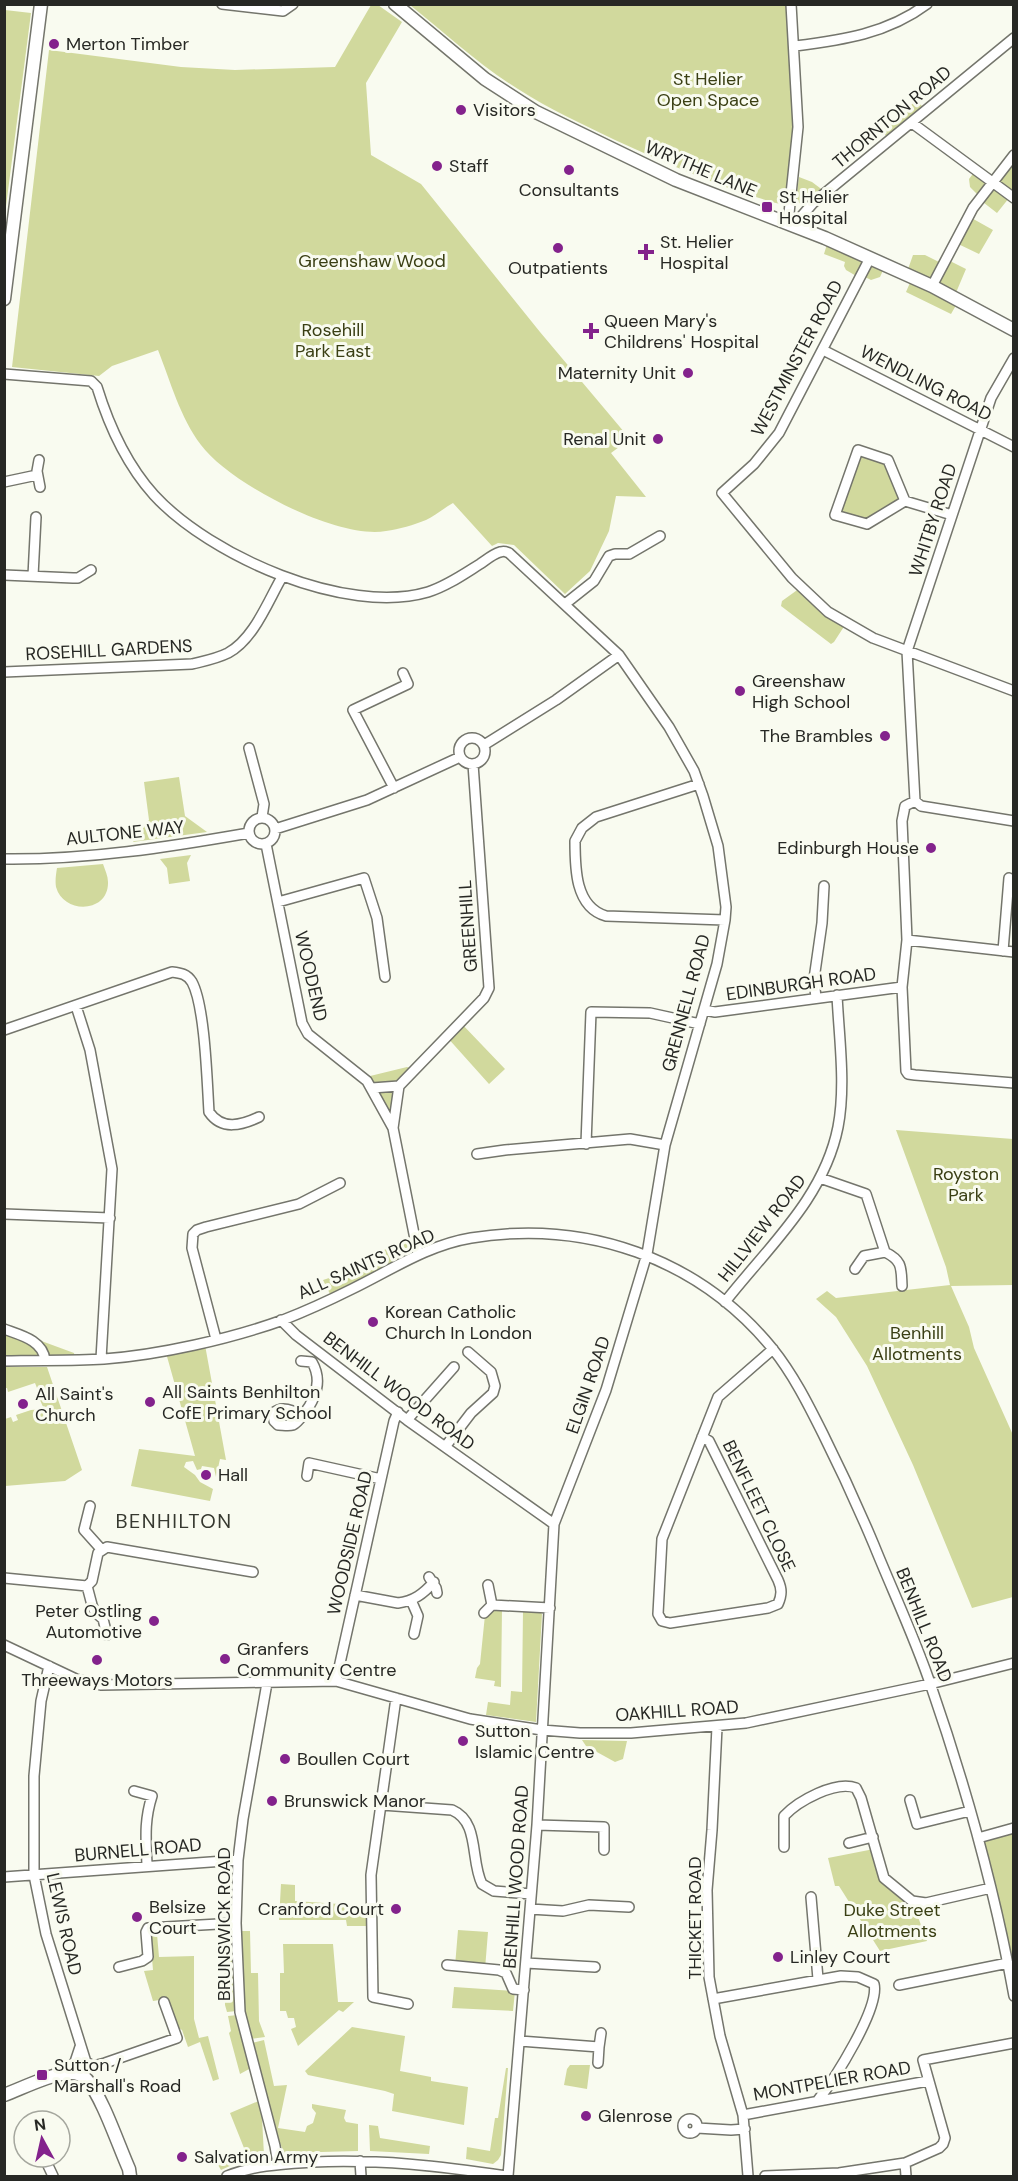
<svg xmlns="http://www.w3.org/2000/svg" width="1018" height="2181" font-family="'DM Sans',sans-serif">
<rect width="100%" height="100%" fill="#f9fbf0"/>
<!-- green -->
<path fill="#d1d99d" d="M371 5H378L402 22 366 83 371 155 421 184 540 332 630 439 611 453 646 497 616 496 609 531 590 571 565 594 514 545 498 543 492 546 453 503C444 508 435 516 426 520 414 525 399 529 386 531 338 540 230 484 201 445 180 417 171 383 158 350L112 366 99 376 12 367 49 50 181 67 235 70 335 67Z
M410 5H789L795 85 793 145 784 205C725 190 670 165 615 140 582 124 549 109 518 89 479 65 445 33 410 5Z
M5 10 31 13 5 214 4 10Z
M917 100 926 111 890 141 881 130Z
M1009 160 1013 165V193L997 213 979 199 980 197 970 187 969 179 975 171 991 182Z
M799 177 812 182 824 191 803 206 796 200Z
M968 216 993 230 979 254 954 242Z
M828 241 885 266 880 277 871 280 859 274 858 277 846 270 844 266 845 262 824 254Z
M913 255H925L945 265 948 260 966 269 955 295 907 272Z
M912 278 959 300 951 314 906 292Z
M858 450 888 460 905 501 867 524 835 515Z
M800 588 845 625 834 642 831 644 781 606 782 601Z
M179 777 185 816 207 832 133 842 149 820 144 782Z
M191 855 187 863 190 881 169 884 167 868 160 859Z
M103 864C105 870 108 876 108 882 109 913 64 915 56 887 55 881 56 874 57 868Z
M460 1022 505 1069 489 1084 446 1036Z
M407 1067 413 1069 398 1084 392 1123 366 1077Z
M896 1130 1013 1139V1285L951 1286 969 1327 974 1348 1013 1435V1597L972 1608 913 1465 867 1366 836 1317 816 1299 827 1291 836 1298 950 1285 946 1267Z
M413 1239 416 1253 331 1296 323 1280 350 1271 384 1250Z
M4 1331 36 1339 74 1353 75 1359H5Z
M205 1345 226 1460 220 1459 216 1477 214 1468 202 1466 201 1469 197 1470 193 1461 186 1462 184 1467 195 1475 200 1482 213 1489 210 1501 131 1486 139 1449 195 1456 166 1353Z
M5 1367H47L82 1470 65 1481 5 1486V1419L11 1417 13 1422 18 1420 16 1415 31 1410 44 1409 40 1400 48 1399 42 1388 43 1385 37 1388 35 1383 8 1392 7 1388H5Z
M493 1609H502L501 1687 494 1686 495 1681 475 1678 477 1668 480 1664 485 1615Z
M523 1611H539L542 1614 536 1722 486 1715 488 1702 510 1705 511 1691 522 1692Z
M582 1740 627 1741 623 1759 615 1762 586 1746Z
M1013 1828V1996L978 1838Z
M874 1849 880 1869 912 1901 927 1941 880 1951 839 1886H835L828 1858Z
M281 1884 295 1885V1901L369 1906 370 1926H347L346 1920H279Z
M458 1930 488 1932 485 1969 455 1966Z
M238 1931H250L251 1973H258L259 2021 265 2037 250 2039 242 2012Z
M157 1934 159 1957 194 1956V2019L199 2038 208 2036 219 2079 213 2081 200 2042 188 2047 182 2030 176 2027 166 1999 153 2001 144 1971 153 1970 150 1935Z
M235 1942 237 2011 227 2012 225 2005 224 1946 226 1944Z
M283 1944H333L338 2002H354L343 2012 339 2010 298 2046 291 2029 296 2027 294 2018H288L286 2011H280V1973H284Z
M454 1987 515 1991 513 2011 452 2008Z
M238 2015 251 2068 240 2074 229 2033 231 2031 228 2016Z
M352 2027 405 2036 400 2071 431 2077V2081L468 2087 464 2125 392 2111 394 2094 385 2091 308 2075 305 2071Z
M264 2040 274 2086 287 2085 278 2128 305 2132 307 2126 313 2123 316 2113 312 2108V2104L346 2110 344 2118 346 2122 358 2124V2151L284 2153 274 2128 252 2043Z
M570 2065H590L587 2089 564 2085 567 2069Z
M506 2068H508L501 2155 498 2160 493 2164 466 2159 467 2147 490 2151 495 2118H498Z
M261 2100 264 2155 241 2161 221 2170 218 2165 246 2153 230 2113Z
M369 2125 378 2126 380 2138 430 2146 429 2154 370 2151Z"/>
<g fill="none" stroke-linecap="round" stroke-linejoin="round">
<!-- minor casing -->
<g stroke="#74756c" stroke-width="12">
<path id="minor" d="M222 4 283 11 293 4
M795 46C842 40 887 34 927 4
M912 123 1014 198
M788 223 798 127 791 4
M794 225 813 203 1014 38
M870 258 779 433 754 464 722 493 792 578 828 612 873 638 1014 691
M932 286 973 208 1014 155
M823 350 1014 447
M1014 358 991 398 907 651 915 801 905 806 902 821 907 940 902 987 906 1071 908 1074 915 1075 1014 1083
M4 374 91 381 97 387C109 426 127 465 154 495 210 556 346 616 428 592 447 586 464 574 480 564 486 560 493 554 500 552 505 551 504 551 509 553L619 655 669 727 694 771 703 796 718 846 726 907 725 920 717 964 665 1145 647 1254 606 1390 554 1524 537 1825 508 2176
M39 460 37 471 40 487
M4 482 37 475
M905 501 888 460 858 450 835 515 867 524 905 501 952 515
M4 575 73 578H78L91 570
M33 576 36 517
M565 604 594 581 609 556 615 554H629L660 536
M4 672 192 664C204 661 216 659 228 653 254 639 268 601 282 577
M459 751a13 13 0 1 1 26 0a13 13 0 1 1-26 0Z
M484 745 556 700 619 655
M249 748 264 804 262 817
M699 784 596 817 582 828 575 841C575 868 575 907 606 916L725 920
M394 788 353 710 408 684 403 673
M915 801 921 806 1014 821
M249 831a13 13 0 1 1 26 0a13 13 0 1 1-26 0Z
M275 829 367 800 460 757
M266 844 302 1023 308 1034 367 1081 393 1128 418 1254
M4 859C87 860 169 847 249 833
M278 902 364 878 377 918 385 977
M907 940 1014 952
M1003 951 1009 878
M816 998 814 979 822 923 824 886
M76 1006 90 1050 112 1169 101 1359
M704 1010 715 1012 730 1010 902 987
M4 1030 172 972C181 973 187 974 192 982 205 1006 207 1081 209 1112 222 1131 242 1125 259 1117
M399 1086 484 998 489 988 473 764
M372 1088 399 1086
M393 1128 399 1086
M586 1144 591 1012 650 1013 700 1024
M477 1154 505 1150 630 1139 665 1145
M820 1178 866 1194 885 1252C903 1261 901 1268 902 1286
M4 1214 110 1218
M855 1269 864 1256 885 1252
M725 1302C768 1247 824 1198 838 1127 846 1085 839 1038 837 995
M281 1320 296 1335 407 1420 554 1524
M4 1329C20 1335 43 1340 45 1360
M216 1339 192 1248 193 1234 197 1230 206 1227 299 1204 340 1183
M4 1361C38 1360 71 1361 104 1359 159 1355 230 1339 283 1320 306 1311 330 1300 352 1289 391 1270 428 1245 471 1238 586 1219 698 1258 772 1348 793 1374 808 1404 823 1434 841 1470 858 1507 874 1545 893 1592 915 1638 931 1686 966 1787 995 1891 1014 1996
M301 1361 312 1362C323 1381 315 1400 303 1415 300 1419 297 1423 293 1425 289 1426 282 1425 278 1425L274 1421 273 1413C282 1405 293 1410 302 1416
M407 1420 454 1367
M702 1437 709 1441 778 1580C782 1589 782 1595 778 1604L768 1608 670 1623 662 1621 658 1614 662 1539 718 1397 773 1349
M445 1447 471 1413 493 1393 495 1386 491 1372 468 1352
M307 1476 309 1463 381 1479
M90 1506 84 1530 101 1549
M429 1577 436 1588 437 1593
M4 1578 87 1586 92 1581 98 1553 107 1547 253 1572
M488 1585 492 1605
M87 1586 92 1605 95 1612 103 1619 107 1635
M355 1595 398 1603C414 1601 423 1594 434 1582
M411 1600 418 1616 414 1634
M484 1613 492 1605 550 1608
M4 1645 76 1679 101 1685 336 1681 470 1719 542 1730 580 1733H631L746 1723 930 1684 1014 1663
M49 1666 41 1701 34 1776V1875L46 1934 86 2062 93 2066 105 2063 177 2038 164 2002
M336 1681 394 1421 398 1412
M267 1683 243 1819 238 1860 236 1923 240 2012 275 2146 278 2164
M396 1698 371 1875 373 1997 408 2004
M717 1727 712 1830 707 1890 709 1977 720 2036 743 2115 748 2176
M134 1791 152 1796C144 1821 146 1839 147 1865
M910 1800 917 1824 970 1811
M382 1805 452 1810C480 1822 470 1860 482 1884L494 1891 531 1894
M537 1825 604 1827V1850
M978 1838 1014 1828
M849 1843 873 1837
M784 1847V1816C798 1801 836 1780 856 1788L861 1798 884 1878 912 1901 926 1903 991 1888
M4 1877 238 1860
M811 1897 818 1979
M530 1909 563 1911 589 1905 629 1907
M526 1963 595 1967
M447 1965 499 1970 506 1973 513 1989 524 1990
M119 1967 142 1961 148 1957 146 1932 148 1928 236 1923
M899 1985 1008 1963
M713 1999 841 1976 858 1977 874 1984C880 2008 834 2080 818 2100
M520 2041 599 2047 598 2063
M599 2047 601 2033
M63 2074 75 2062 80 2047
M743 2115 928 2081
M683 2126a7 7 0 1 1 14 0a7 7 0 1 1-14 0Z
M697 2128 731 2130 745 2129
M44 2157 53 2176
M360 2161 361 2176
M905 2163 939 2148 943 2144 945 2138 923 2060 1014 2043
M227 2176C255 2165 282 2164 313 2162 378 2159 441 2166 506 2176
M765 2176 839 2173 905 2163 906 2176"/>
</g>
<!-- major casing -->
<g stroke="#74756c" stroke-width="15">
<path id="major" d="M395 4 485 79 536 112 676 180 825 238 932 286 1014 330
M4 299 41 4
M4 2095C23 2088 52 2073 71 2073 77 2073 83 2075 87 2080 102 2096 119 2147 129 2169L130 2176"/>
</g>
<!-- minor -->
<use href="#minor" stroke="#fff" stroke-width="9"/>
<!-- major -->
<use href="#major" stroke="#fff" stroke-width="12"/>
</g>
<!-- markers -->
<g fill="#83228c" stroke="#f9fbf0" stroke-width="2">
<circle cx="54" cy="44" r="6"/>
<circle cx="461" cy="110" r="6"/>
<circle cx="437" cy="166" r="6"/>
<circle cx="569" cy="170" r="6"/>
<rect x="761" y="201" width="12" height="12" rx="3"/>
<circle cx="558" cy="248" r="6"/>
<path d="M643 243h6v6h6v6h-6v6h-6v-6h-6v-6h6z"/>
<path d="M588 322h6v6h6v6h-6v6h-6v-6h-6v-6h6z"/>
<circle cx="688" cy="373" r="6"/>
<circle cx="658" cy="439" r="6"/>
<circle cx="740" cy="691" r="6"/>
<circle cx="885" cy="736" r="6"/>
<circle cx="931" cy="848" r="6"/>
<circle cx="373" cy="1322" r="6"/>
<circle cx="150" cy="1402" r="6"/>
<circle cx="23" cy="1404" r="6"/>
<circle cx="206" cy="1475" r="6"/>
<circle cx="154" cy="1621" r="6"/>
<circle cx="225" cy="1659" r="6"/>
<circle cx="97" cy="1660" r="6"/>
<circle cx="463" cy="1741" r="6"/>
<circle cx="285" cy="1759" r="6"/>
<circle cx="272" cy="1801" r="6"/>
<circle cx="396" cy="1909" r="6"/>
<circle cx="137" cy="1917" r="6"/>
<circle cx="778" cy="1957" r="6"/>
<rect x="36" y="2069" width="12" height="12" rx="3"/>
<circle cx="586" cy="2116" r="6"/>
<circle cx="182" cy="2157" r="6"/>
</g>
<g text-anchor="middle" stroke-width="6" stroke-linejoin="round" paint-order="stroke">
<!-- poi labels -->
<g font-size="18" fill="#272824" stroke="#f9fbf0" text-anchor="start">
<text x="66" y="50">Merton Timber</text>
<text x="473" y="116">Visitors</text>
<text x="449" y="172">Staff</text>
<text x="569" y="196" text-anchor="middle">Consultants</text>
<text x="779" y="203">St Helier<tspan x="779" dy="21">Hospital</tspan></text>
<text x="660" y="248">St. Helier<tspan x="660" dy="21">Hospital</tspan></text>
<text x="558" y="274" text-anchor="middle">Outpatients</text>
<text x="604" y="327">Queen Mary's<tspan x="604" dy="21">Childrens' Hospital</tspan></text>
<text x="676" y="379" text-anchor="end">Maternity Unit</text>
<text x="646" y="445" text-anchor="end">Renal Unit</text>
<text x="752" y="687">Greenshaw<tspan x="752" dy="21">High School</tspan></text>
<text x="873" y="742" text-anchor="end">The Brambles</text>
<text x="919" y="854" text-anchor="end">Edinburgh House</text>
<text x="385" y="1318">Korean Catholic<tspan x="385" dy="21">Church In London</tspan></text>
<text x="162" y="1398">All Saints Benhilton<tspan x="162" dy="21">CofE Primary School</tspan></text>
<text x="35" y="1400">All Saint's<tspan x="35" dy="21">Church</tspan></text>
<text x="218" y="1481">Hall</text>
<text x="142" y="1617" text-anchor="end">Peter Ostling<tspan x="142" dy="21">Automotive</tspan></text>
<text x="237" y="1655">Granfers<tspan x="237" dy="21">Community Centre</tspan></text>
<text x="97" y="1686" text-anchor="middle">Threeways Motors</text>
<text x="475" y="1737">Sutton<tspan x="475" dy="21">Islamic Centre</tspan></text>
<text x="297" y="1765">Boullen Court</text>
<text x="284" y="1807">Brunswick Manor</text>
<text x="149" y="1913">Belsize<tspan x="149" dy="21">Court</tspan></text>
<text x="384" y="1915" text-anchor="end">Cranford Court</text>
<text x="790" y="1963">Linley Court</text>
<text x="54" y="2071">Sutton /<tspan x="54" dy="21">Marshall's Road</tspan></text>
<text x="598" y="2122">Glenrose</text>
<text x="194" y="2163">Salvation Army</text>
</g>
<!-- park labels -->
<g font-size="18" fill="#3a3f14" stroke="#f9fbf0">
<text x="708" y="85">St Helier<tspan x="708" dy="21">Open Space</tspan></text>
<text x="372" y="267">Greenshaw Wood</text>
<text x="333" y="336">Rosehill<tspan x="333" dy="21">Park East</tspan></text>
<text x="966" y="1180">Royston<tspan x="966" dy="21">Park</tspan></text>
<text x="917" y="1339">Benhill<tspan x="917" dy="21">Allotments</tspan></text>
<text x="892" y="1916">Duke Street<tspan x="892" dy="21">Allotments</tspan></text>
</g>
<!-- street labels -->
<g font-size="18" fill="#272824" stroke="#f9fbf0">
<text transform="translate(892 117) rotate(-40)" y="6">THORNTON ROAD</text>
<text transform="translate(701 169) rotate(23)" y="6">WRYTHE LANE</text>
<text transform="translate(797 358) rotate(-62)" y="6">WESTMINSTER ROAD</text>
<text transform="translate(926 383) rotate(27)" y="6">WENDLING ROAD</text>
<text transform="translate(933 520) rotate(-72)" y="6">WHITBY ROAD</text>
<text transform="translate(109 650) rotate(-3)" y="6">ROSEHILL GARDENS</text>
<text transform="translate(125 833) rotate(-6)" y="6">AULTONE WAY</text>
<text transform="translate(468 926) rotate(-94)" y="6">GREENHILL</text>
<text transform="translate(311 976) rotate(77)" y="6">WOODEND</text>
<text transform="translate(801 984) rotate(-8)" y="6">EDINBURGH ROAD</text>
<text transform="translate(686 1003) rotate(-75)" y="6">GRENNELL ROAD</text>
<text transform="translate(762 1228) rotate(-52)" y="6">HILLVIEW ROAD</text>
<text transform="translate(366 1264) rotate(-24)" y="6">ALL SAINTS ROAD</text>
<text transform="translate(588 1385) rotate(-71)" y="6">ELGIN ROAD</text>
<text transform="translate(399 1391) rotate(37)" y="6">BENHILL WOOD ROAD</text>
<text transform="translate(759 1506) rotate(64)" y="6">BENFLEET CLOSE</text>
<text transform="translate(350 1543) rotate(-77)" y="6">WOODSIDE ROAD</text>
<text transform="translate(924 1625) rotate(68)" y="6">BENHILL ROAD</text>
<text transform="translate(677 1711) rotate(-4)" y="6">OAKHILL ROAD</text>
<text transform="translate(138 1850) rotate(-5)" y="6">BURNELL ROAD</text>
<text transform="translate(516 1877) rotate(-86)" y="6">BENHILL WOOD ROAD</text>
<text transform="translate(695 1918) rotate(-90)" y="6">THICKET ROAD</text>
<text transform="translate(64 1924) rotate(77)" y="6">LEWIS ROAD</text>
<text transform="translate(224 1924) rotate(-90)" y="6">BRUNSWICK ROAD</text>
<text transform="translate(832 2081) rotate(-10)" y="6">MONTPELIER ROAD</text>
</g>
<!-- neighbourhood labels -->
<g font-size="20" letter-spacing="1.5" fill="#373930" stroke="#f9fbf0">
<text x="174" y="1528">BENHILTON</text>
</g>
</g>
<!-- border -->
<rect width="1018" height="2181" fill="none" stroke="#272824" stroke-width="12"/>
<!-- north arrow -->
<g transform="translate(42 2139) rotate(352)"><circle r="28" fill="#f9fbf0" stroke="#a5a79e" stroke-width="1.5"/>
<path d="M0-4.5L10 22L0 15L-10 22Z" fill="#83228c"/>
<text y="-9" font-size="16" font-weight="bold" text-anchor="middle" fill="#272824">N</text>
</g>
</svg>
